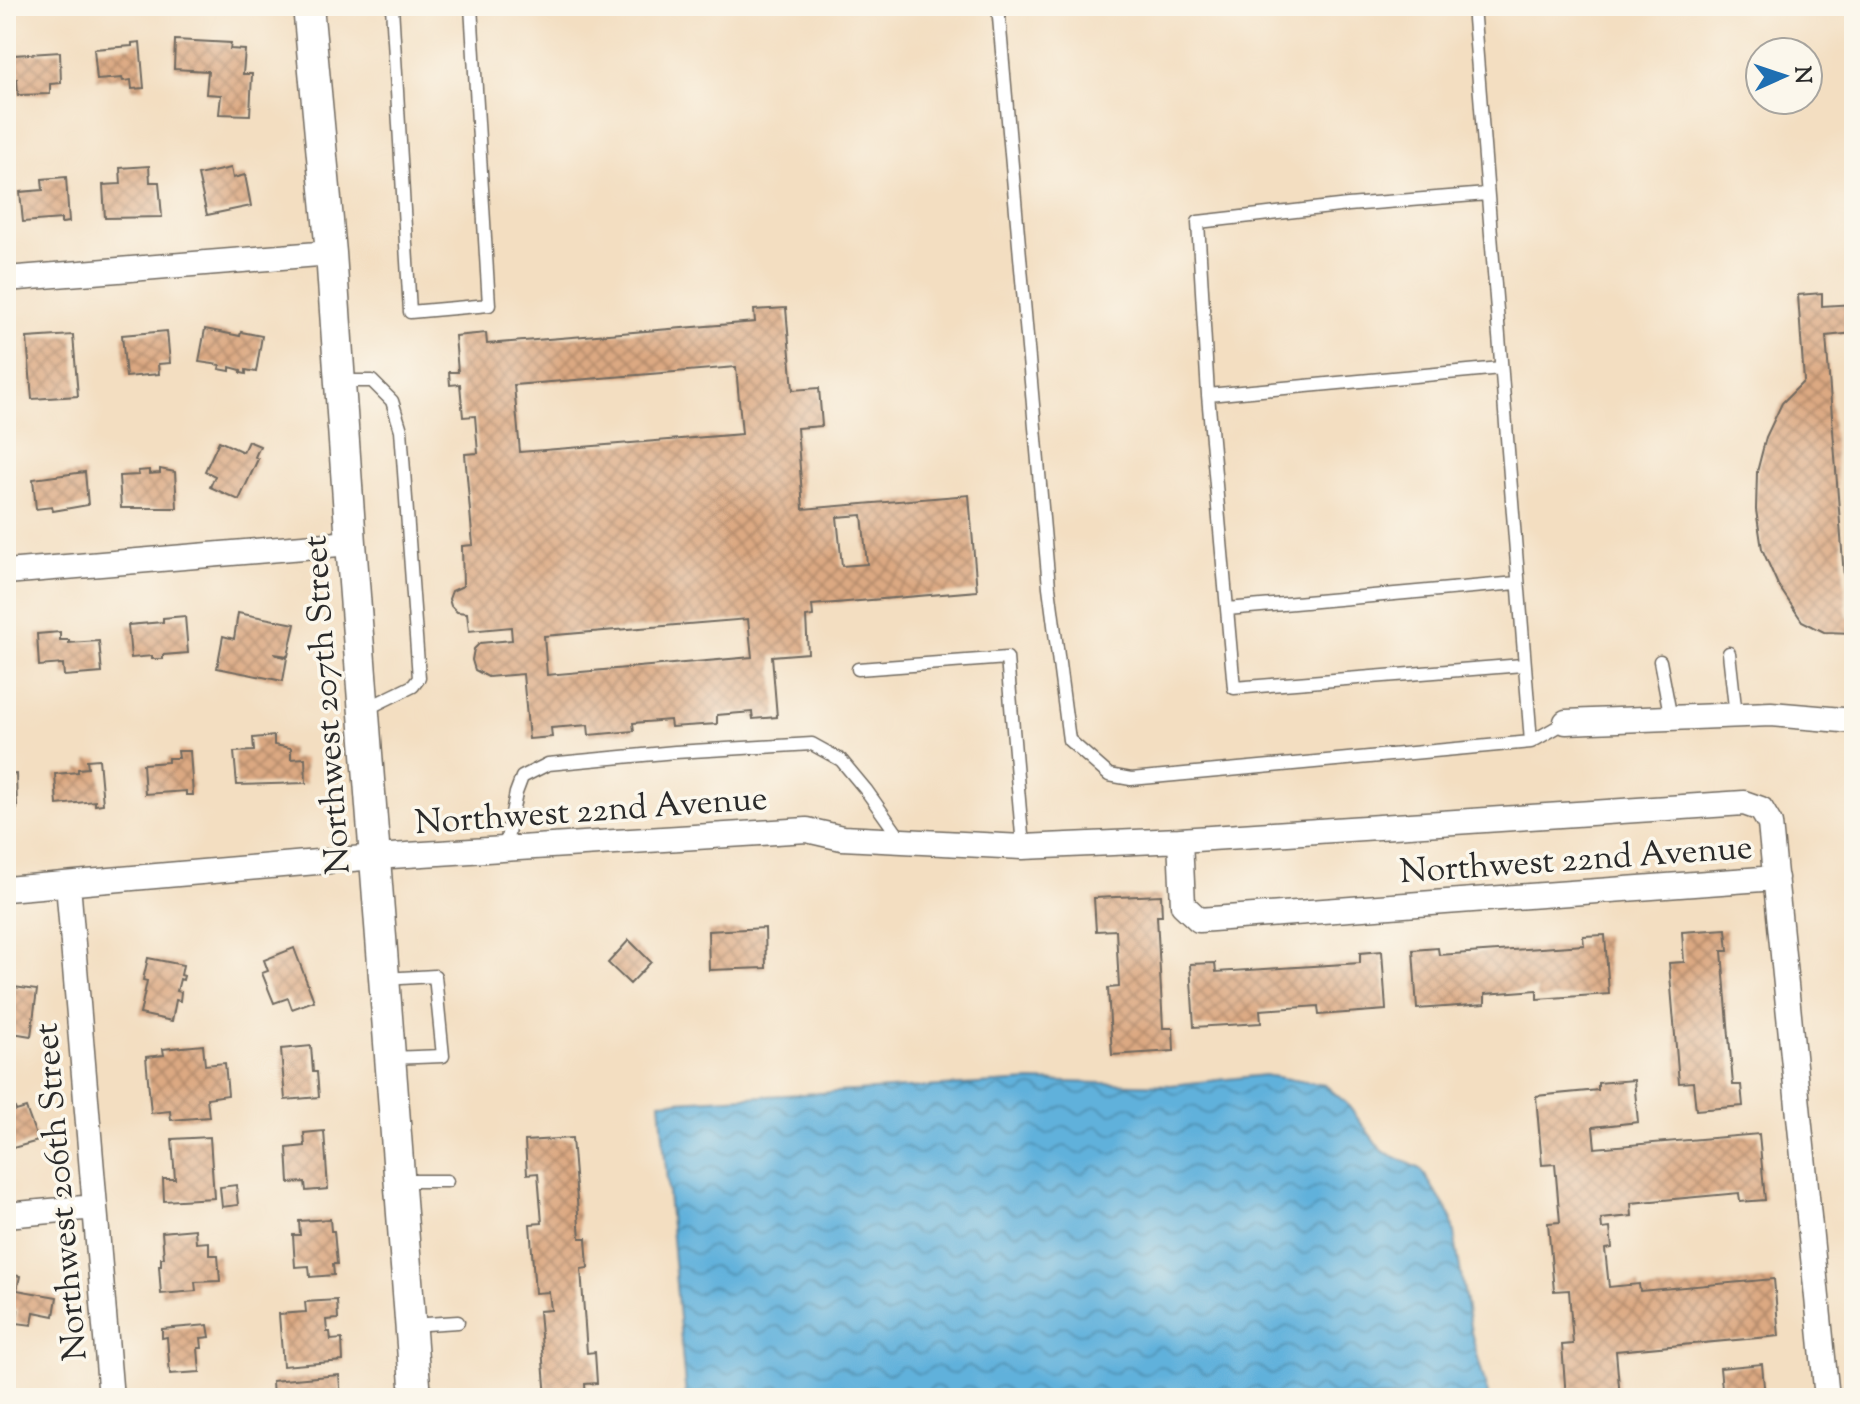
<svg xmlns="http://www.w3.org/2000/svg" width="1860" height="1404" font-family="'Sorts Mill Goudy',serif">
<defs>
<pattern id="water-waves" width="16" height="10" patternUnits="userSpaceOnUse" patternTransform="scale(2)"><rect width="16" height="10" fill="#60b1db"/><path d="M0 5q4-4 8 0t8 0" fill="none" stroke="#4f90b2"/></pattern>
<pattern id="building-cross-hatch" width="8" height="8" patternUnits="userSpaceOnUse" patternTransform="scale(2)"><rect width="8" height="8" fill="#dca982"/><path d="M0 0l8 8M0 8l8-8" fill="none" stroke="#b38a6b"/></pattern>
</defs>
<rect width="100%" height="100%" fill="#fbf7ec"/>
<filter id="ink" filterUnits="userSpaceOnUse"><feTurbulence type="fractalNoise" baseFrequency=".0125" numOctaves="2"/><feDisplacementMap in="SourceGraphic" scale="16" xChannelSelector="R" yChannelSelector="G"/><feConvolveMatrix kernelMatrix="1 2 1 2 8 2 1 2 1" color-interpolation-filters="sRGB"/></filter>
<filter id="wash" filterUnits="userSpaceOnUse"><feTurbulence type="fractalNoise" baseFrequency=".006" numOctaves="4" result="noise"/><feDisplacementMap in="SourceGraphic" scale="32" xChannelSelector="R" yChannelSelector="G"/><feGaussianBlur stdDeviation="1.8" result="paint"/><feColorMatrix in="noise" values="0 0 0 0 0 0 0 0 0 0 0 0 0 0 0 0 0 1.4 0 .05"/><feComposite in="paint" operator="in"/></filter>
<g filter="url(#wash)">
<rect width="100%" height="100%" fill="#f3dec1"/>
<!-- water -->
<path fill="url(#water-waves)" stroke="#466e83" stroke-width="2" d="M1264 1075 1325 1085 1347 1104 1382 1151 1421 1169 1451 1216 1471 1332 1489 1398H686L660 1102 1031 1081 1171 1085Z"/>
<g id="blocks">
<!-- building -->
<path fill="url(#building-cross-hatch)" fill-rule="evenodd" d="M175 40 231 43 230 49 245 50 243 74H252L250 115 219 114 221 95 206 94 208 71 174 69Z
M140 42 144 88 132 89 131 80 123 81 122 78 97 80 94 49 132 46V43Z
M60 52 61 83 50 84V94L18 95 17 79H6V59L14 58V55Z
M149 166 150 182H159L162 217 105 218 103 185 121 184 120 168Z
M231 168 233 178 245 175 251 206 207 215 198 175Z
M66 177 69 222 61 223V219L23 222 20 192 43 190 42 179Z
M1822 293V306L1854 304V333L1826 336 1847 617 1854 616V633L1824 632 1802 621 1778 585 1762 549 1756 510 1757 472 1766 437 1782 403 1804 381 1798 295Z
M786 308 793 390 819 388 822 426 797 428 803 509 969 495 977 591 812 605 813 616 806 617 808 653 772 656 777 717 753 719 752 712 717 715V724L671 727 670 720 633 723 634 731 589 735 588 725 551 728 552 737 529 739 523 674 488 677 475 670 472 660 474 649 480 643 512 640 511 627 469 631 467 613 457 612 451 606 449 599 452 591 463 586 462 546 473 545 465 454 478 453 475 416 463 417 460 384 450 385 449 372H458L455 336 486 333 487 344 755 322 754 310ZM736 367 742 434 520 452 514 385ZM862 515 867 564 842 566 837 517ZM748 619 752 657 547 675 544 636Z
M205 329 240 336 241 332 262 336 256 372 246 370V374L241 373V370L230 367V371L219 369 220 365 199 362Z
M167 331 170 363 158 364 159 374 126 377 122 335Z
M73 335 78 396 32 399 27 338Z
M219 441 243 452 248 441 260 446 255 457 258 459 239 500 210 487 215 476 205 471Z
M160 469 175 472 177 508H121L119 476 139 475 138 471 149 470V474L160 473Z
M85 472 88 505 53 511 52 507 36 509 33 479Z
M238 613 295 624 288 656 274 654 287 658 283 681 217 668 223 636 234 639Z
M185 616 188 653 163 655V659H152V656L131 658 128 625 163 622V618Z
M6 632H11L14 664 6 665Z
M60 632V640H69V643L99 641 102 673 64 676 63 664 39 666 37 634Z
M274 736V745L291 748V759L305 758 306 783 237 785 234 752 254 751 253 738Z
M178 751H190L193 795H186V791L145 794 143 764 168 762V758H179Z
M99 759 103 804 95 805V801L57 805 55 774 78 772V769L88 768 87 760Z
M16 774 17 809 6 810V775Z
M1161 895 1162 916H1157L1163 1028H1173L1174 1051 1112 1055 1108 988 1119 987 1116 930 1096 931 1094 898Z
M765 928 766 968 709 970 708 931Z
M1726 929 1728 951H1722L1733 1085H1741L1743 1106 1696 1110 1693 1082 1679 1083 1669 963 1684 962 1682 932Z
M1605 935 1609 994 1537 999V990L1485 994V1004L1417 1009 1413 950 1438 948 1439 955 1584 945 1583 936Z
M629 940 651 962 630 984 608 963Z
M294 948 314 1001 292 1009 288 998 274 1003 262 973 268 971 264 960Z
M1382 951 1386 1010 1319 1015 1318 1006 1260 1010 1261 1023 1194 1027 1190 964 1215 963 1216 972 1360 963V953Z
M148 958 183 965 181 975 184 976 183 980 180 979 177 991 181 992 180 1001 176 1000 172 1021 140 1014 147 981 143 980Z
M6 986 37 990 31 1036 6 1032Z
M203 1045 205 1065 225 1063 228 1095 207 1098 209 1117 171 1120 170 1111 151 1113 146 1057 164 1055 163 1049Z
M311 1046 313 1072H317L319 1097 285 1100 281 1049Z
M1634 1080 1638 1122 1593 1127 1595 1148 1759 1134 1765 1200 1740 1202 1739 1193 1631 1203 1632 1216 1601 1219 1602 1229 1610 1228 1612 1248 1605 1249 1609 1287 1639 1284 1640 1291 1774 1279 1779 1336 1616 1351 1620 1398H1566L1562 1345 1573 1344 1569 1290 1554 1291 1548 1223 1560 1222 1555 1164 1542 1165 1536 1096 1598 1090V1083Z
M12 1100 16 1111 26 1108 38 1141 6 1150V1102Z
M324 1131 328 1189 306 1191 305 1182 289 1183 287 1148 305 1146 304 1133Z
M210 1137 214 1198 164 1201 163 1179H175L172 1139Z
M572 1138 580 1238H586L588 1268 581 1269 587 1353 595 1352 597 1383 585 1384 586 1398H546L539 1311 551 1310 549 1292 535 1293 530 1224 542 1223 538 1173 527 1174 525 1141Z
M236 1185 238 1205 222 1207 220 1187Z
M330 1219 331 1231H334L337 1264H333L334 1275 310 1277 309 1266 295 1267 293 1235H300L299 1221Z
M195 1229 196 1243 209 1242V1255H218L220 1281 195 1282 196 1291 161 1294 159 1266H161V1258H164L162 1232Z
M6 1274 20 1276 17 1290 57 1297 54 1316 34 1312 32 1325 16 1323 18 1310 6 1308Z
M337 1300 338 1319 326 1320 327 1332H330L331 1340 342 1339 343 1361 283 1366 279 1314 306 1312 305 1302Z
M208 1325 210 1337 201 1338 202 1348H198L200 1372 170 1374 167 1337 162 1338V1329Z
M1762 1364 1765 1398H1723L1720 1368Z
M339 1375 341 1398H273L272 1381Z"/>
</g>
</g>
<g filter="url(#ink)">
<use href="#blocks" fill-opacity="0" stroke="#716a60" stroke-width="2"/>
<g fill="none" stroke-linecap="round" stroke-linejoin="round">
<!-- service casing -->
<g stroke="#716a60" stroke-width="15">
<path id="service" d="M392 6 410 312 489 305 471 6
M998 6 1049 587 1069 740 1109 775 1131 779 1531 742 1473 6
M1487 194 1348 205 1198 222 1208 395 1501 368
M340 381H372L392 401 401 430 419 678 413 686 366 709
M1208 395 1234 688 1523 665
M1227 609 1517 583
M1729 653 1736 716
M1660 661 1671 719
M858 669 1007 658 1023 847
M1531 742 1566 722
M505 849 516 793 522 777 548 764 675 752 812 744 841 760 866 790 902 841
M384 979 435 976 443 1056 390 1058
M399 1181H447
M410 1325 458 1322"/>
</g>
<!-- minor casing -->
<g stroke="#716a60" stroke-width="27">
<path id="minor" d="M6 279 331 253
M6 572 351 543
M1566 722 1771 714 1854 721
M1180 840 1183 905 1199 920 1776 878
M68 884 111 1398
M6 889 375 857 807 830 842 838 1023 847 1180 840 1744 803 1761 809 1770 824 1827 1398
M6 1215 95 1207"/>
</g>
<!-- tertiary casing -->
<g stroke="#716a60" stroke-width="33">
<path id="tertiary" d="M308 6 331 253 351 543 416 1398"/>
</g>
<!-- service -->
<use href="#service" stroke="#fff" stroke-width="12"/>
<!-- minor -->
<use href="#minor" stroke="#fff" stroke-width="24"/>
<!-- tertiary -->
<use href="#tertiary" stroke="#fff" stroke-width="30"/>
</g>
</g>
<g text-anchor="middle" stroke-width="7" stroke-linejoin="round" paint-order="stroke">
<!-- street labels -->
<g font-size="34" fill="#2b2b2b" stroke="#fbf7ec">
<text transform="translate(325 705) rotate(-94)" y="12">Northwest 207th Street</text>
<text transform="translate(591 809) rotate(-4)" y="12">Northwest 22nd Avenue</text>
<text transform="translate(1576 858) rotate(-4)" y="12">Northwest 22nd Avenue</text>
<text transform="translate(59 1192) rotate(-95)" y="12">Northwest 206th Street</text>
</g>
</g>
<!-- margin -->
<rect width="1860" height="1404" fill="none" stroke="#fbf7ec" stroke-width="32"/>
<!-- north arrow -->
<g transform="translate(1784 76) rotate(87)"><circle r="38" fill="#fbf7ec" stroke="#a8a59f" stroke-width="2"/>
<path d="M0-6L14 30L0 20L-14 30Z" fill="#1f6fb2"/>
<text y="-12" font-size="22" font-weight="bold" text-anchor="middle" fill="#2b2b2b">N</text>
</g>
</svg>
